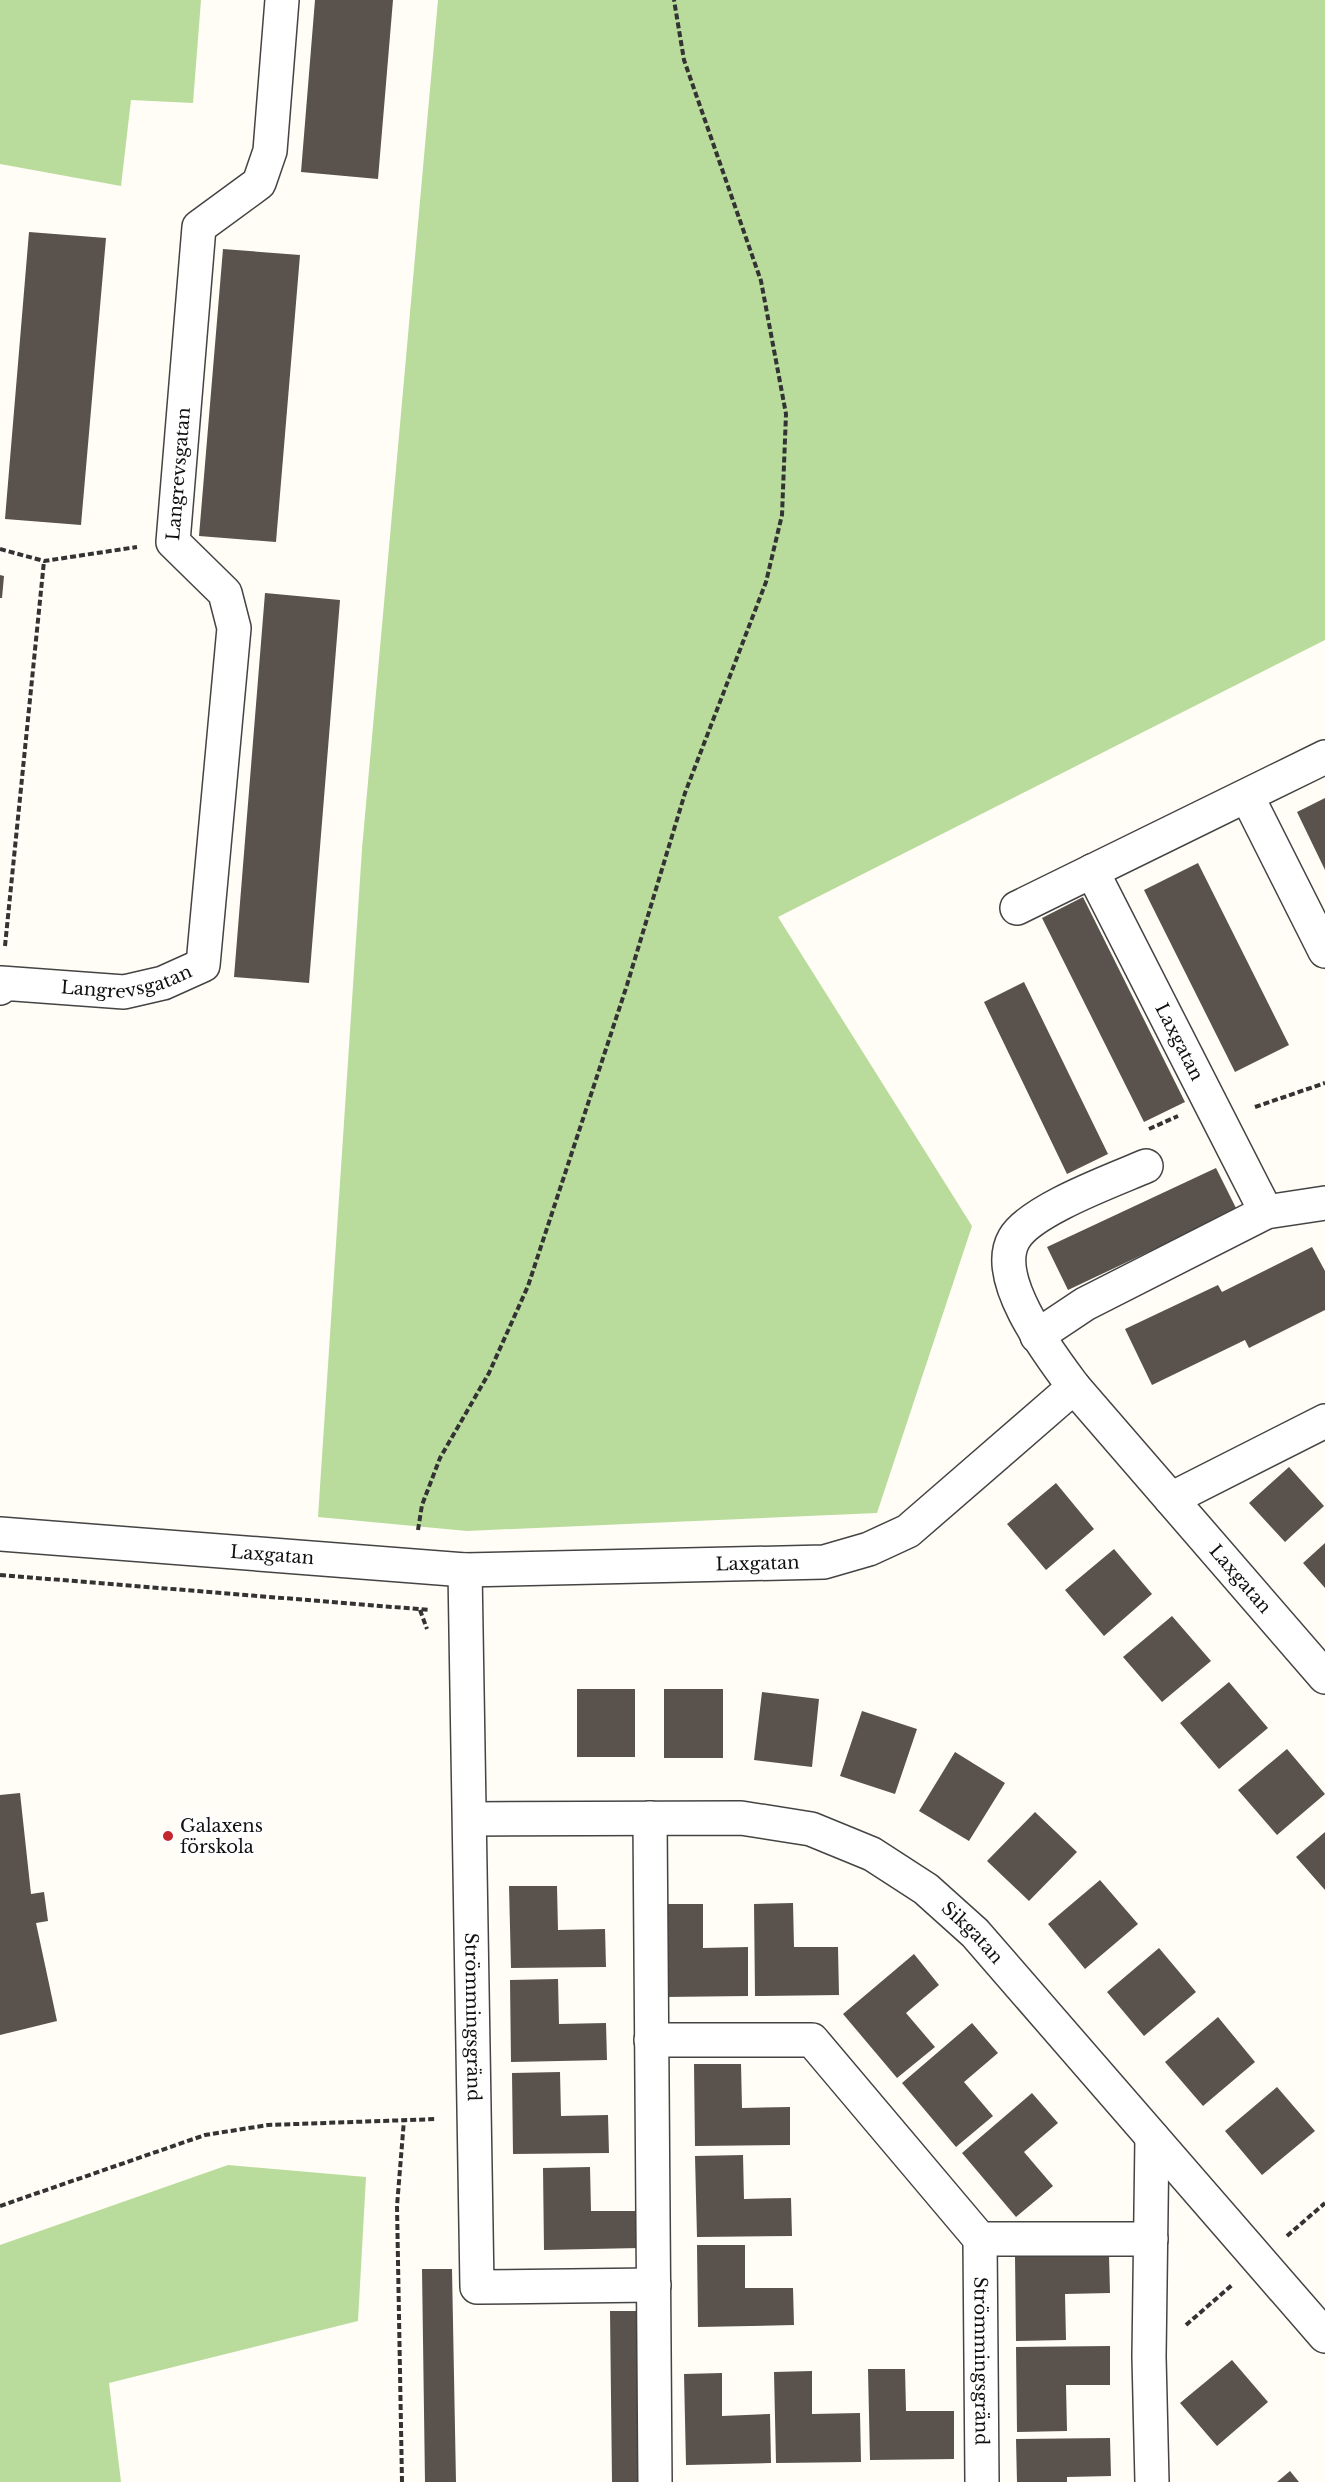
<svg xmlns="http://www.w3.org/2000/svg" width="1325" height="2482" font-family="'Libre Baskerville',serif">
<rect width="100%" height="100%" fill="#fffdf5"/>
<!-- forest -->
<path fill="#b9dc9c" d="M0 0H201L193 103 131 100 121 186 0 164Z
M438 0H1325V640L778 917 972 1226 877 1513 467 1531 318 1517 362 849Z
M228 2165 366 2177 358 2321 109 2383 121 2482H0V2245Z"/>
<!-- building -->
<path fill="#5a524d" d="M315 0H393L378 179 301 172Z
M29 232 106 238 81 525 5 519Z
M223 249 300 255 276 542 199 536Z
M0 575 4 576 2 598H0Z
M265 593 340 600 309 983 234 977Z
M1325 798V870L1297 812Z
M1198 863 1289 1045 1235 1072 1144 890Z
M1083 897 1185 1102 1144 1122 1042 918Z
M1024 982 1108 1154 1067 1174 984 1002Z
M1216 1168 1237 1210 1068 1290 1047 1247Z
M1312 1247 1325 1271V1310L1249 1348 1245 1340 1152 1385 1125 1329 1218 1285 1222 1292Z
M1289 1467 1324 1506 1285 1542 1249 1503Z
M1056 1483 1094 1529 1046 1570 1007 1524Z
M1325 1543V1588L1303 1563Z
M1114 1549 1152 1594 1104 1636 1065 1590Z
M1172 1616 1211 1661 1162 1702 1123 1657Z
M1229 1682 1268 1728 1219 1769 1180 1723Z
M577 1689H635V1757H577Z
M664 1689H723V1758H664Z
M762 1692 819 1699 812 1767 754 1760Z
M862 1711 917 1729 895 1794 840 1776Z
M1287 1749 1325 1794 1277 1835 1238 1790Z
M955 1752 1005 1783 969 1841 919 1811Z
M20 1793 31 1894 44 1892 48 1921 36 1923 57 2021 0 2035V1795Z
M1035 1812 1077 1852 1029 1901 987 1861Z
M1325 1832V1890L1296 1857Z
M1100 1880 1138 1924 1085 1969 1048 1924Z
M509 1886H557L558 1930 605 1929 606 1967 511 1968Z
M793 1903 794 1947H838L839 1995 755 1996 754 1904Z
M663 1904H703V1948L748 1947V1996L664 1997Z
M1159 1948 1196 1992 1144 2036 1107 1992Z
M914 1954 939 1985 906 2013 935 2047 897 2078 843 2014Z
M558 1979 559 2024 606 2023 607 2060 511 2062 510 1980Z
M1218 2017 1255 2062 1203 2106 1165 2062Z
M972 2023 998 2053 964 2082 993 2116 956 2147 902 2083Z
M694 2064H741L742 2108 790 2107V2145L695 2146Z
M560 2072 561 2116 608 2115 609 2153 513 2154 512 2073Z
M1277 2087 1315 2131 1262 2175 1225 2131Z
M1032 2093 1058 2123 1024 2152 1053 2186 1016 2217 962 2153Z
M743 2155 744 2199 791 2198 792 2236 697 2237 695 2156Z
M590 2167 591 2211H639V2248L544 2250 543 2168Z
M697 2245H745V2288H793L794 2325 698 2327Z
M1109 2255 1110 2293 1065 2294 1066 2340 1016 2341 1015 2256Z
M422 2269H452L456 2482H425Z
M610 2311H641L643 2482H612Z
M1110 2346V2385H1066L1067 2431 1017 2432 1016 2347Z
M1232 2360 1268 2402 1217 2446 1180 2403Z
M868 2369H905L906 2411H954V2459L870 2460Z
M812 2371V2414L860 2413 861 2462 776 2463 774 2372Z
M722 2373V2416L770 2414 771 2463 686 2465 684 2374Z
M1110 2438 1111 2476 1067 2477V2482H1017L1016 2439Z
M1290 2471 1299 2482H1277Z"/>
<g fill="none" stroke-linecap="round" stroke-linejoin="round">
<!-- minor casing -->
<g stroke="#444" stroke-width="36">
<g id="minor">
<path d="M1247 796 1325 951"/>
<path id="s1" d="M1092 871 1266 1212"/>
<path d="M1017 908 1325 757"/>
<path id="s2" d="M0 988 1 983 124 992 163 983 203 965 234 628 225 593 173 542 199 227 259 183 270 151 282 0"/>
<path d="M1037 1336 1085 1304 1266 1212 1325 1203"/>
<path d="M1074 1387C1051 1356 991 1279 1014 1239 1030 1210 1114 1180 1146 1166"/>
<path d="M1171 1499 1325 1421"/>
<path id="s3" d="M0 1534 465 1570 824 1562 869 1549 908 1531 1074 1387 1325 1677"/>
<path id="s4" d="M465 1570 477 2287 654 2285"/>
<path d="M650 1818 655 2482"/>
<path id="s5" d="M470 1819 741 1818 811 1829 872 1854 926 1889 975 1933 1325 2336"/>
<path d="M651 2040H812L980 2239H1151"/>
<path id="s6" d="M980 2239 982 2482"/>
<path d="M1152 2482 1149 2357 1152 2137"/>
</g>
</g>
<!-- path -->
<path stroke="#333" stroke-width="4" stroke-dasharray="6 3" stroke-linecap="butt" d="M0 549 44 561 137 547
M5 946 44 561
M1255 1107 1325 1083
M1149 1129 1178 1116
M418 1530 422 1505 440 1458 489 1373 528 1286 627 985 685 793 766 582 782 515 786 414 761 281 684 60 674 0
M0 1575 430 1610
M420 1610 427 1629
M0 2206 205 2135 268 2125 437 2119
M1287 2236 1325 2203
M1186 2325 1232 2285
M402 2482 397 2206 404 2120"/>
<!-- minor -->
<use href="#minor" stroke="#fff" stroke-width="33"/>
</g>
<!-- markers -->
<circle fill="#c4262e" stroke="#fff" stroke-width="2" cx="168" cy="1836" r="6"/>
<g text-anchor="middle" stroke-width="6" stroke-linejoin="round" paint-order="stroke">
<!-- street labels -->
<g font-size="18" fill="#111" stroke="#fff">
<text dy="6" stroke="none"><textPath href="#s2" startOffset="728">Langrevsgatan</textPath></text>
<text dy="6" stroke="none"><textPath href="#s2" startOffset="132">Langrevsgatan</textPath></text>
<text dy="6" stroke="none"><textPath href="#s1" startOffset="192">Laxgatan</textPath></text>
<text dy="6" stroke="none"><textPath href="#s3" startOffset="273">Laxgatan</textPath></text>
<text dy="6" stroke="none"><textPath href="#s3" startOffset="759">Laxgatan</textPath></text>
<text dy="6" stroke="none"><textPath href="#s3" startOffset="1389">Laxgatan</textPath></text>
<text dy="6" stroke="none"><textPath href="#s5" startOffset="536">Sikgatan</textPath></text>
<text dy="6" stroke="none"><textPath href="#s4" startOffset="447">Strömmingsgränd</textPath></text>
<text dy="6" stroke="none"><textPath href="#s6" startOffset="122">Strömmingsgränd</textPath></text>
</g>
<!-- poi labels -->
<g font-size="18" fill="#111" stroke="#fff" text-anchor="start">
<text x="180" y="1832">Galaxens<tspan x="180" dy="21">förskola</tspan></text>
</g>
</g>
</svg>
